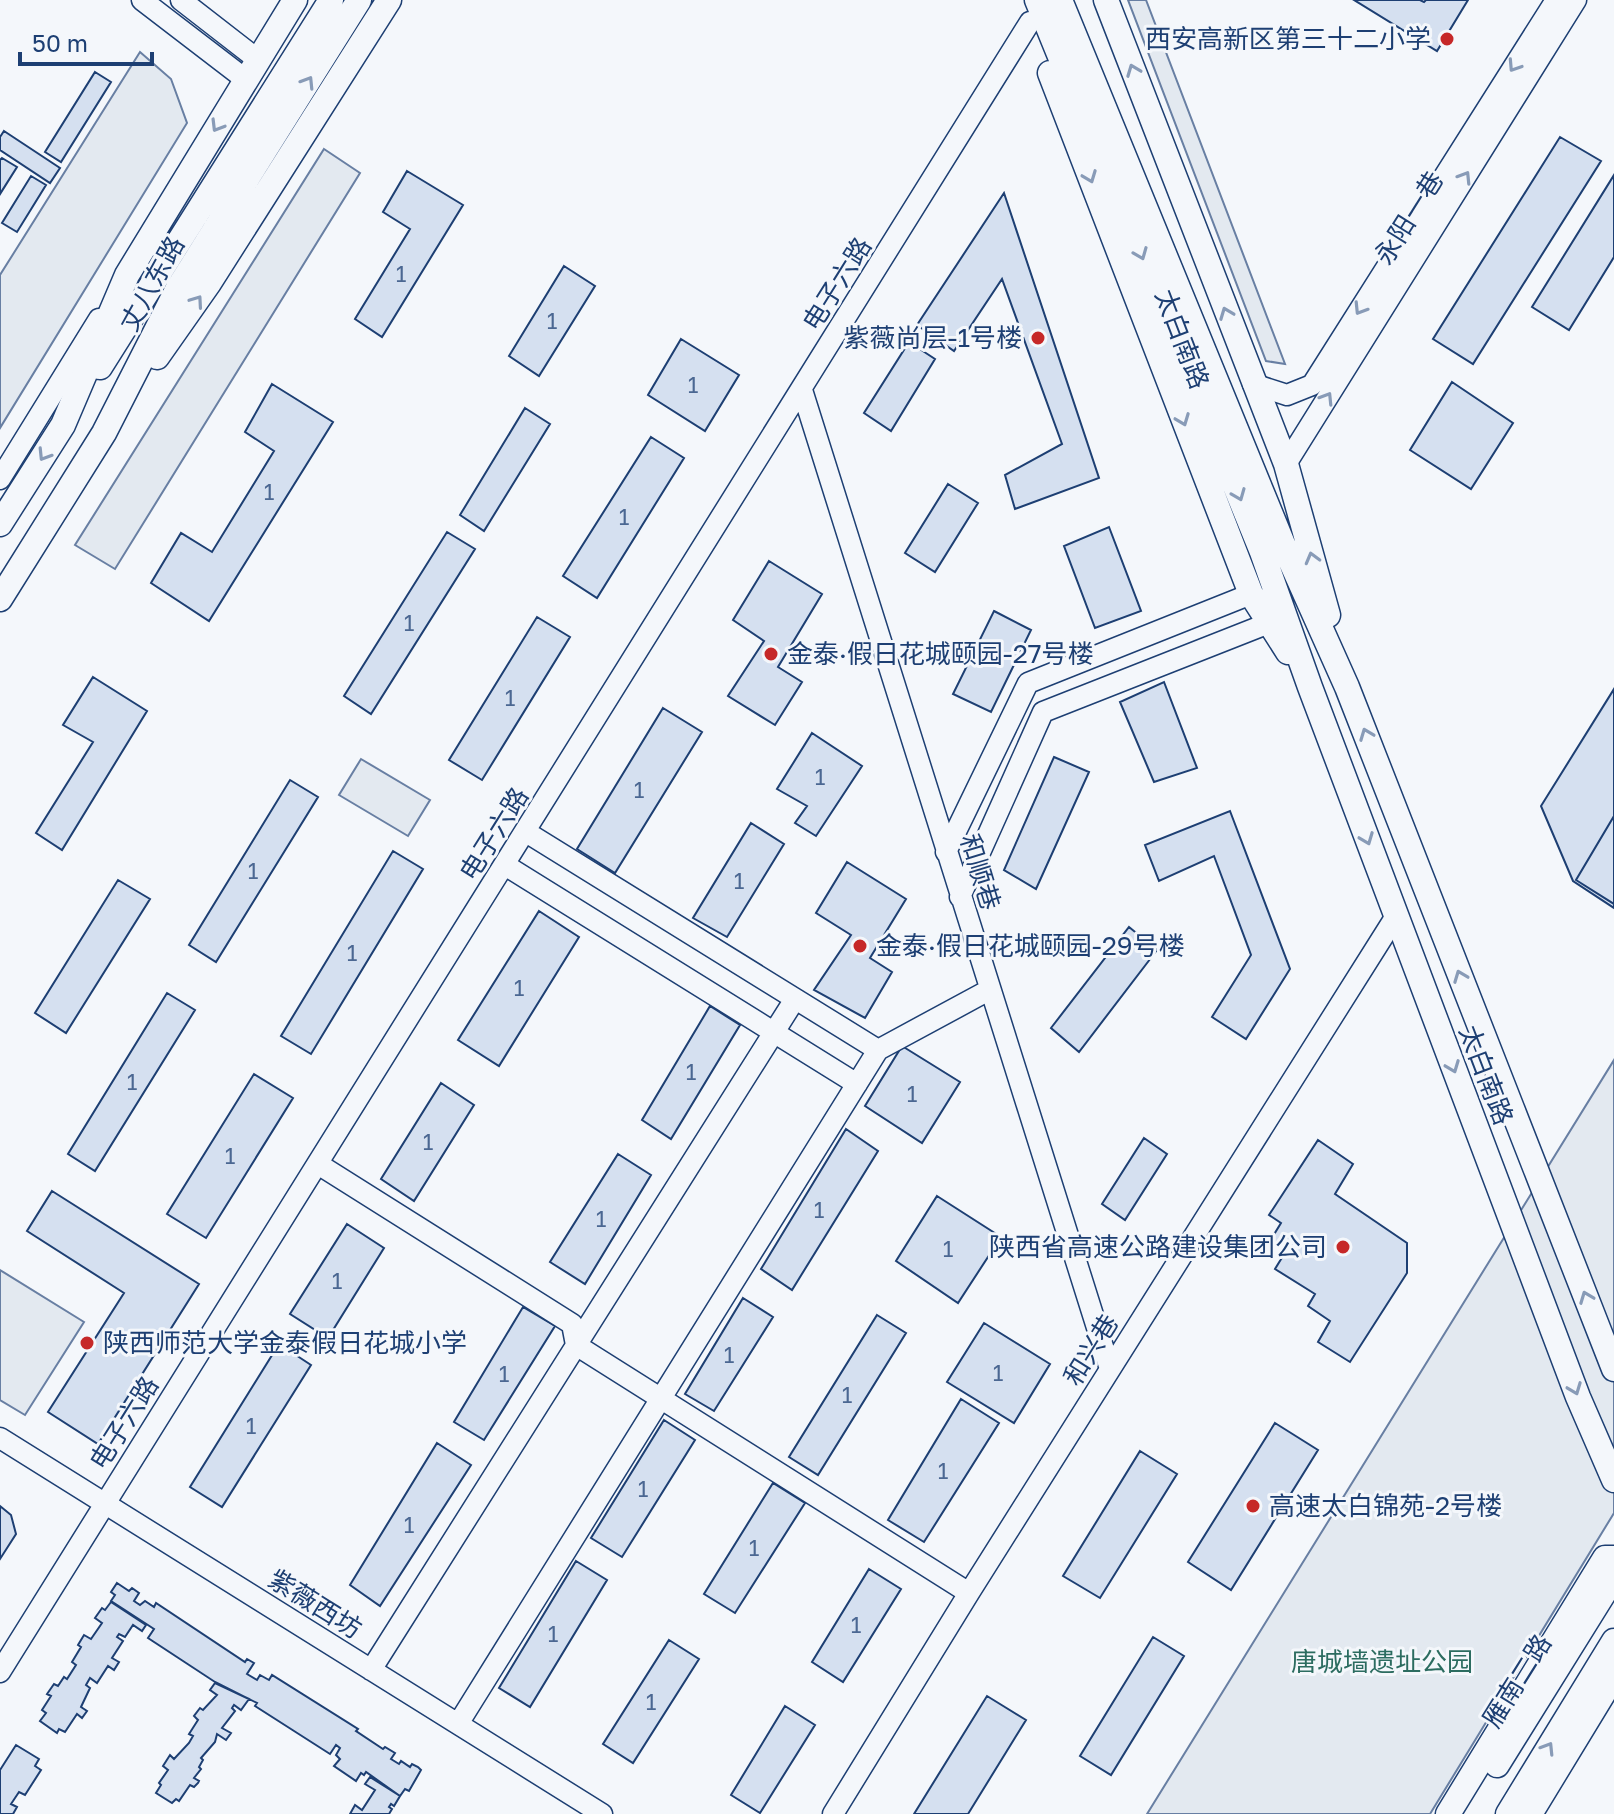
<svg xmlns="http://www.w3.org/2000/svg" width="1614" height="1814" font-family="'Golos Text','Noto Sans SC',sans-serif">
<rect width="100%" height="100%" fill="#f4f7fb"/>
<!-- green -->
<path fill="#e3e9f0" stroke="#687fa3" stroke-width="2" d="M1128 0H1146L1285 364 1266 361Z
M140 52 171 79 187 123 0 428V275Z
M324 149 360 173 115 569 75 545Z
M361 759 430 800 408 836 339 795Z
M1614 1060V1513L1430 1814H1147Z
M0 1270 84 1322 25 1415 0 1400Z"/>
<!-- building -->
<path fill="#d5e0f0" stroke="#1d3f73" stroke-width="2" d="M1354 0H1420L1424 2 1426 0H1468L1437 51Z
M95 72 111 82 61 162 45 152Z
M4 131 60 168 50 183 0 150V137Z
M1560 137 1601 161 1473 364 1433 339Z
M2 158 17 167 0 194V160Z
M407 171 463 205 382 337 355 319 410 229 383 212Z
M1614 175V257L1569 330 1532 307Z
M31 176 46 185 17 232 2 223Z
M1004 193 1099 478 1015 509 1005 475 1062 444 1002 279 954 351 917 325Z
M564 266 595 286 539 376 509 356Z
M681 339 739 375 705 431 648 395Z
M909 342 935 359 891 431 864 413Z
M1452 382 1513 423 1471 489 1410 450Z
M272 384 333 422 209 621 151 583 181 533 212 552 274 451 245 432Z
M525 408 550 424 484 531 460 515Z
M651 437 684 458 597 598 563 576Z
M948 484 978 503 935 572 905 553Z
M1109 527 1141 611 1095 628 1064 546Z
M447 532 475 549 371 714 344 696Z
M769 561 822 594 778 667 802 682 775 725 728 696 764 641 733 620Z
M994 611 1031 630 991 712 953 694Z
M537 617 570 637 482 780 449 760Z
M93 677 147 711 62 850 36 833 93 742 63 725Z
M1164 682 1197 768 1154 782 1120 702Z
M1614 689V816L1576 880 1614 904V908L1573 881 1541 806Z
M663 708 702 732 615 873 577 849Z
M812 733 862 766 816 836 795 823 807 806 777 789Z
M1054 757 1089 772 1036 889 1004 870Z
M290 780 318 797 216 962 189 945Z
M1230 811 1290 969 1246 1039 1212 1017 1251 955 1214 856 1159 881 1145 845Z
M1614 816V904L1576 880Z
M751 823 784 844 727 937 693 918Z
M393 851 423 869 311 1054 281 1036Z
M847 862 906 899 870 958 892 972 865 1018 814 990 851 935 816 913Z
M118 880 150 899 66 1033 35 1013Z
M539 911 579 937 499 1066 458 1040Z
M1129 927 1157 950 1079 1052 1051 1028Z
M167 993 195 1010 95 1171 68 1154Z
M710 1006 740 1025 671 1139 642 1120Z
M902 1046 960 1082 922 1143 865 1106Z
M254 1074 293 1098 206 1238 167 1214Z
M441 1083 474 1105 414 1201 381 1179Z
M846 1129 878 1151 792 1290 761 1269Z
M1144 1138 1167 1154 1125 1220 1102 1204Z
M1318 1140 1353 1164 1335 1194 1407 1243V1273L1350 1362 1318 1342 1330 1321 1308 1306 1315 1294 1275 1269 1286 1251 1270 1241 1281 1223 1269 1215Z
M618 1154 651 1175 585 1284 550 1262Z
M52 1191 199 1284 98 1444 48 1412 124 1293 27 1231Z
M937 1196 1001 1237 958 1303 896 1261Z
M347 1224 384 1248 328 1338 290 1314Z
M743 1298 773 1317 714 1411 685 1394Z
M523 1307 555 1326 484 1440 454 1422Z
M877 1315 906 1333 818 1475 789 1457Z
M984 1323 1050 1364 1014 1423 947 1382Z
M279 1344 311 1365 222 1507 190 1487Z
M961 1399 999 1423 924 1542 888 1520Z
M664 1420 695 1440 622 1557 591 1538Z
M1275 1423 1318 1450 1231 1590 1188 1562Z
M437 1443 471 1465 380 1606 350 1585Z
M1140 1451 1177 1474 1100 1598 1063 1576Z
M773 1483 805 1503 735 1613 704 1594Z
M0 1506 11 1515 16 1534 0 1559Z
M576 1561 607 1580 530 1707 499 1688Z
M869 1569 901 1589 843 1682 812 1662Z
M117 1583 129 1591 132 1588 139 1593 134 1601 140 1605 145 1601 154 1607 156 1603 245 1662 247 1659 254 1663 247 1674 257 1680 260 1675 269 1680 272 1675 358 1729 356 1731 383 1749 385 1747 395 1753 391 1759 399 1764 401 1761 410 1767 412 1764 418 1767 421 1770 409 1791 405 1789 400 1796 366 1772 364 1775 361 1773 356 1781 334 1766 340 1759 336 1755 340 1748 336 1745 330 1754 255 1706 257 1703 215 1682 148 1638 154 1629 111 1601 115 1595 111 1592Z
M111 1602 146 1625 142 1631 133 1625 125 1637 119 1634 117 1637 123 1641 112 1658 119 1662 114 1670 108 1666 97 1683 90 1678 86 1685 90 1688 81 1707 87 1711 82 1718 77 1714 65 1732 59 1729 57 1733 40 1721 46 1713 42 1710 51 1696 47 1694 54 1684 58 1686 64 1677 67 1679 76 1665 72 1662 81 1647 78 1645 84 1635 91 1639 102 1623 95 1618 102 1608 105 1610Z
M1153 1637 1184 1656 1111 1775 1080 1756Z
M669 1640 699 1659 633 1763 603 1744Z
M215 1683 249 1699 241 1710 234 1705 232 1708 235 1711 222 1728 231 1733 226 1740 217 1734 215 1742 201 1758 203 1760 199 1767 201 1769 194 1778 199 1781 198 1783 194 1787 190 1785 179 1801 176 1799 172 1803 156 1793 161 1785 159 1783 168 1770 163 1766 170 1755 174 1759 189 1743 193 1736 189 1734 198 1720 194 1716 200 1708 203 1710 217 1695 210 1690Z
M987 1696 1026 1720 968 1814H914Z
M785 1706 815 1725 760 1813 731 1795Z
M16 1745 39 1759 35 1766 41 1770 25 1795 19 1792 11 1804 17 1807 13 1814H0V1770Z
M370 1777 400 1796 394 1806 391 1804 389 1807 392 1809 389 1814H350L355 1805 362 1810 375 1790 365 1784Z"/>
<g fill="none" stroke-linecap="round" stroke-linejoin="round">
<!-- minor casing -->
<g stroke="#1d3f73" stroke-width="23">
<path id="minor" d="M142 0 245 79
M181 0 257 59
M1253 384 1287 395 1312 385 1556 0
M802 390 1110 1369
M1286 464 1576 0
M0 479 99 319
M526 832 878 1050
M946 852 1028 683 1251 594
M505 865 857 1084
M960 897 1043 712 1269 623
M318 1164 572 1324 576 1345 969 1593
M0 1438 602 1814
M371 1670 795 999
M0 1672 1030 22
M458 1724 878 1050 989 990
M833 1814 969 1593 1396 916"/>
</g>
<!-- major casing -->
<g stroke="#1d3f73" stroke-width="27">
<path id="major" d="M1037 0 1262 552 1310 687 1578 1397 1614 1480
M1060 0 1283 544 1347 687 1614 1369
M1106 0 1286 464 1328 615
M1050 73 1251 594 1288 652
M157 357 209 283 389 0
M100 367 331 0
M0 524 63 425 127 275 295 0
M0 599 104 433 177 290 359 0
M1497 1765 1614 1577
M1448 1814 1605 1558H1614
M1508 1814 1614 1641
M1530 1814 1614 1676"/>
</g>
<!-- minor -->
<use href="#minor" stroke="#f4f7fb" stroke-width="20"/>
<!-- major -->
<use href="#major" stroke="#f4f7fb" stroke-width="24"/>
</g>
<!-- one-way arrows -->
<defs><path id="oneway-chevron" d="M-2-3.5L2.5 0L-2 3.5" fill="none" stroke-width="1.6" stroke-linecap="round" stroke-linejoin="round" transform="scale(2)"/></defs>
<g stroke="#889bb7">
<use href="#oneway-chevron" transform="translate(1514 66) rotate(123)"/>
<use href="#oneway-chevron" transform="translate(1133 70) rotate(-111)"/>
<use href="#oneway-chevron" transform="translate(308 82) rotate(-58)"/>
<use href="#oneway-chevron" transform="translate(217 126) rotate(121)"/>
<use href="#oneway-chevron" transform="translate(1090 177) rotate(69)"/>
<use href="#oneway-chevron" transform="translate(1465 177) rotate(-58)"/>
<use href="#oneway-chevron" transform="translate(1141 254) rotate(68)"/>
<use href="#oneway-chevron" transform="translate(197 301) rotate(-55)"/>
<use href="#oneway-chevron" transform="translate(1360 309) rotate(122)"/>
<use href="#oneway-chevron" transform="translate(1226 313) rotate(-111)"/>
<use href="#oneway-chevron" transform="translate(1327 398) rotate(-58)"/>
<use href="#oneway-chevron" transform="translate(1183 420) rotate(69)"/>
<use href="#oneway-chevron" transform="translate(44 455) rotate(122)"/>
<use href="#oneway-chevron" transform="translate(1239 495) rotate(68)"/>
<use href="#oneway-chevron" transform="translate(1312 558) rotate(-105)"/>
<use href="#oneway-chevron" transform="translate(1366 734) rotate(-111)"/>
<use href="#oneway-chevron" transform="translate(1367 839) rotate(69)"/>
<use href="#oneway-chevron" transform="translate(1460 976) rotate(-111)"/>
<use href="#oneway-chevron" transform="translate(1453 1067) rotate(69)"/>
<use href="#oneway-chevron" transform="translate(1586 1297) rotate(-111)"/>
<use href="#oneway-chevron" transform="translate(1575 1389) rotate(69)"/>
<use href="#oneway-chevron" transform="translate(1548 1748) rotate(-58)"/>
</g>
<!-- markers -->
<g fill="#c62828" stroke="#f4f7fb" stroke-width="3">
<circle cx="1447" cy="39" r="8"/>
<circle cx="1038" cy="338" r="8"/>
<circle cx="771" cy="654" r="8"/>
<circle cx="860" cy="946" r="8"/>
<circle cx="1343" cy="1247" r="8"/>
<circle cx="87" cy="1343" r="8"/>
<circle cx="1253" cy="1506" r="8"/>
</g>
<g text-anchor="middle" stroke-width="6" stroke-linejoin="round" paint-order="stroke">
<!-- number labels -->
<g font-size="22" fill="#4b6792">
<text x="401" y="282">1</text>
<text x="552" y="329">1</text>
<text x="693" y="393">1</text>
<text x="269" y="500">1</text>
<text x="624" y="525">1</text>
<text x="409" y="631">1</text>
<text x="510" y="706">1</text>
<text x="820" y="785">1</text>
<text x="639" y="798">1</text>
<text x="253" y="879">1</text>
<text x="739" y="889">1</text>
<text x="352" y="961">1</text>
<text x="519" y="996">1</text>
<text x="691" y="1080">1</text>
<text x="132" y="1090">1</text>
<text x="912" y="1102">1</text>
<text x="428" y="1150">1</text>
<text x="230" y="1164">1</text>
<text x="819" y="1218">1</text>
<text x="601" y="1227">1</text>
<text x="948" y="1257">1</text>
<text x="337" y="1289">1</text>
<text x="729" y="1363">1</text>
<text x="998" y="1381">1</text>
<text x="504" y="1382">1</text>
<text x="847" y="1403">1</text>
<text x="251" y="1434">1</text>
<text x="943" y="1479">1</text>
<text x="643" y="1497">1</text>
<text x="409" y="1533">1</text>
<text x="754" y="1556">1</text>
<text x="856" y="1633">1</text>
<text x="553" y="1642">1</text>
<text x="651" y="1710">1</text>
</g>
<!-- poi labels -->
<g font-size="26" fill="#1d3f73" stroke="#f4f7fb" text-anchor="start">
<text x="1431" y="48" text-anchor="end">西安高新区第三十二小学</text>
<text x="1022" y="347" text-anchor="end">紫薇尚层-1号楼</text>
<text x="787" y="663">金泰·假日花城颐园-27号楼</text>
<text x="876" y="955">金泰·假日花城颐园-29号楼</text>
<text x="1327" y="1256" text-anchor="end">陕西省高速公路建设集团公司</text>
<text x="103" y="1352">陕西师范大学金泰假日花城小学</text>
<text x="1269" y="1515">高速太白锦苑-2号楼</text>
</g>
<!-- street labels -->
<g font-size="26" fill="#1d3f73" stroke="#f4f7fb">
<text transform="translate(1409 218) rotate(-58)" y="9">永阳一巷</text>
<text transform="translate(152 284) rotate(-61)" y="9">丈八东路</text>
<text transform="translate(837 284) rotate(-58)" y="9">电子六路</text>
<text transform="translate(1182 339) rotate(69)" y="9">太白南路</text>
<text transform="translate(494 834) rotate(-58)" y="9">电子六路</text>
<text transform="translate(980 872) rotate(73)" y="9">和顺巷</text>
<text transform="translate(1486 1075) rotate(69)" y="9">太白南路</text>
<text transform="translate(1091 1350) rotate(-58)" y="9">和兴巷</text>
<text transform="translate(124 1423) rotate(-58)" y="9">电子六路</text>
<text transform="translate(315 1604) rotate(32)" y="9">紫薇西坊</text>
<text transform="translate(1517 1681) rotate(-58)" y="9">雁南二路</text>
</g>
<!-- park labels -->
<g font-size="26" fill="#2c6c60" stroke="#f4f7fb">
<text x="1382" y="1671">唐城墙遗址公园</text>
</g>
</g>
<!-- scale -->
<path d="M20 52v12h132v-12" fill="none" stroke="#1d3f73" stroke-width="4"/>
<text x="32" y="52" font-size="24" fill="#1d3f73" stroke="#f4f7fb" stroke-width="6" paint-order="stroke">50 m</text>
</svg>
